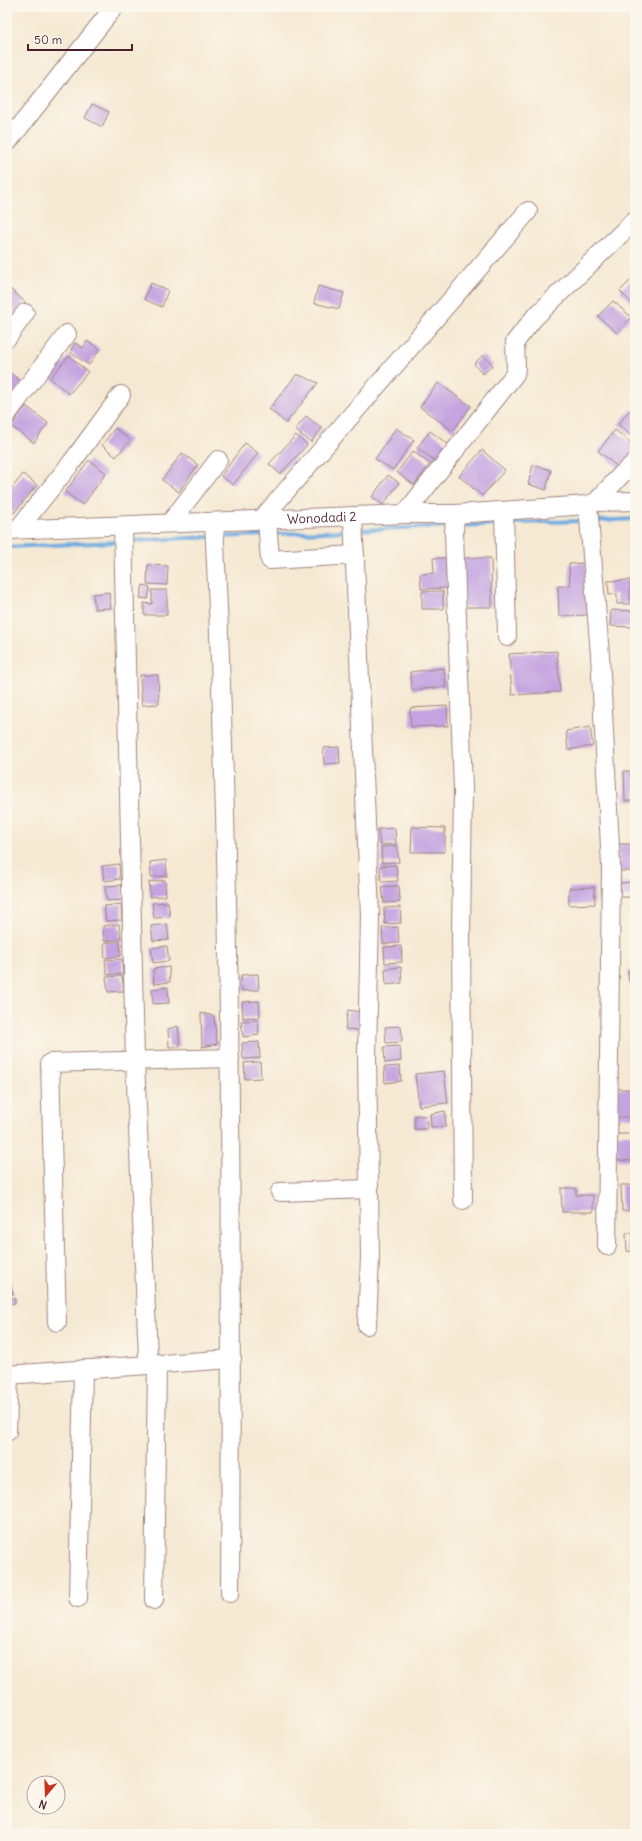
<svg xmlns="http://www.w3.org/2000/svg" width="642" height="1841" font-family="Delius,sans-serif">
<rect width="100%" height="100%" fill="#fbf7ec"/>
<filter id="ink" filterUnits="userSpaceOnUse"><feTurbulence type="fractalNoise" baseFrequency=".025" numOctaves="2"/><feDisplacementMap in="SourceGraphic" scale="8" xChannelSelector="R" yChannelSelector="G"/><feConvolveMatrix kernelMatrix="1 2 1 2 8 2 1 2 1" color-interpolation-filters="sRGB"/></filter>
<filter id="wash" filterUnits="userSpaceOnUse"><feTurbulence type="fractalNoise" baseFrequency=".012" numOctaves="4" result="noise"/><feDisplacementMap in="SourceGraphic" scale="16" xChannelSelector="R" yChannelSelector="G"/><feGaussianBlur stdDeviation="0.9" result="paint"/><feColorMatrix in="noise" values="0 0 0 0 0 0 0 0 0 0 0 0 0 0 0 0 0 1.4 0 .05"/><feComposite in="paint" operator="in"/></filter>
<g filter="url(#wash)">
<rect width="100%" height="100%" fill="#f5e9d3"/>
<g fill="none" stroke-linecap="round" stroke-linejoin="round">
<!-- stream -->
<path stroke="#6faae0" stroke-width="4" d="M593 521 635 519
M509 523 584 521
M459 526 500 524
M359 530 450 526
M273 534 350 531
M219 537 264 535
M127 541 210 537
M7 547 118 542"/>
</g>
<g id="blocks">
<!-- building -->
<path fill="#c3a3e0" d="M92 104 109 112 102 127 85 118Z
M635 276V307L620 291Z
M151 283 168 290 162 307 144 299Z
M7 286 25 302 10 319 7 317Z
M318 286 344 293 339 309 314 303Z
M613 301 631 317 617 333 598 316Z
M87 341 100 349 89 365 70 352 75 343 83 348Z
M483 355 493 365 483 374 474 364Z
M69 356 88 372 69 394 50 378Z
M7 370 23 383 7 403Z
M297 374 318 383 286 423 269 409Z
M438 383 471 406 453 431 420 407Z
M26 406 48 423 34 443 11 426Z
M631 409 635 413V439L618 424Z
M306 416 322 428 311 442 295 430Z
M115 428 130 440 116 457 102 445Z
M396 428 414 440 393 470 375 459Z
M615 430 635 446V449L619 468 598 451Z
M430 431 449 445 437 462 417 448Z
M296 435 307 445 280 474 269 464Z
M245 443 258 453 233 485 221 476Z
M482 450 505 470 482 496 459 476Z
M413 451 430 464 414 485 397 472Z
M182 453 198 465 179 492 162 480Z
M89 460 106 473 83 505 65 492Z
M533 465 551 470 546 490 528 484Z
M23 474 37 485 14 513 7 507V494Z
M388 475 399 483 383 505 372 497Z
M433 558H447L449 588 421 589 420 574 434 573Z
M463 558H491L492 607H464Z
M586 563 588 615 559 616 558 586H570L569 564Z
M148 565 168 566 167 585 147 584Z
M630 580V604H617V594L609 595 608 581Z
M143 585 150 587 148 599 140 598Z
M152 590H167V615H144V603L152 604Z
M422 591H443V609H422Z
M109 592 111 608 95 609 93 594Z
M611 610 633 611 632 627 610 626Z
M557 651 560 692 512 695 509 654Z
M444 668 446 687 412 690 410 672Z
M140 675H158L159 704 142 705Z
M447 706 448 726 411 727 410 708Z
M590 727 593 746 568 750 566 731Z
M339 747 340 763 324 764 323 748Z
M624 771H635V801H625Z
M412 827 445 828V852H411Z
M395 828 396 844 380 845 378 829Z
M619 844H635V871H619Z
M397 846 399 862 382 863 381 847Z
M166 860 167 876 151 877 150 862Z
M119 864 120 879 104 881 102 866Z
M396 865 398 881 381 882 380 866Z
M165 880 166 896 150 897 149 882Z
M635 882V897H620V883Z
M122 885 123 900 107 901 105 886Z
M399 886 400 902 384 903 382 887Z
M594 887 595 904 569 905V888Z
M168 902 170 917 154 918 152 903Z
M121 904 122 920 106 921 104 906Z
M400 907 401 923 385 924 384 908Z
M119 924 121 939 104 941 103 926Z
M167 924 169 940 153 941 151 926Z
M398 927 399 943 383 944 382 928Z
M120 941 121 956 105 958 104 943Z
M167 946 169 961 153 963 151 948Z
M401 946 402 962 385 963 384 947Z
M122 959 123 974 107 975 105 960Z
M169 967 170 982 154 984 153 969Z
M401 967 402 983 386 985 385 969Z
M635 970V982H629L628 971Z
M258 974 259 990 242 991 241 975Z
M122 976 124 991 108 992 106 977Z
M168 987 169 1003 153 1004 152 989Z
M259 1001 260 1017 243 1018 242 1002Z
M348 1010 361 1012 359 1030 345 1029Z
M201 1013 214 1016 217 1044 202 1047Z
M258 1020 259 1035 243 1037 241 1021Z
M178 1026 180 1047H169L168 1029Z
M401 1026 402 1042 386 1043 385 1027Z
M259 1042 260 1058 243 1059 242 1043Z
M400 1046 401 1061 385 1063 384 1047Z
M260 1062 261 1078 245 1079 244 1063Z
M400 1066 401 1081 385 1083 384 1067Z
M444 1071 448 1103 419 1106 415 1074Z
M618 1089H635V1117H617Z
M445 1111 446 1127H431L430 1114Z
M415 1115 426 1116 427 1129H414Z
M617 1134H635V1161L617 1160Z
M621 1185H635V1211H622Z
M561 1188H576V1195H593V1212H562Z
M626 1233H635V1252L627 1251Z
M7 1276H9L13 1294H7Z
M7 1298H15V1303L7 1305Z"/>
</g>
</g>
<g filter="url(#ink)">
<use href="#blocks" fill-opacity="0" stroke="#a0847f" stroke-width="1"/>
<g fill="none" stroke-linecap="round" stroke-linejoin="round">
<!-- minor casing -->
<g stroke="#a0847f" stroke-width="20">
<g id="minor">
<path d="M7 143 114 7"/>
<path d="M7 338 25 313"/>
<path d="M7 414 67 334"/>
<path d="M596 502 620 476 635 462"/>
<path d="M588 505 600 655 611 866 607 1246"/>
<path d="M504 512 507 637"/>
<path d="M405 514 515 374 516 368 515 342 534 318 635 220"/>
<path d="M455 514 454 533 463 789 461 936 463 1200"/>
<path d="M353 516 370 915 367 1055 370 1257 367 1325"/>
<path d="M261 520 528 211"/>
<path d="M267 520 270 560 355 555"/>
<path d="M214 522C232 879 232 1236 230 1593"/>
<path d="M170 523 218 460"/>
<path d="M123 527 135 1061 148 1356"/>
<path d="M18 529 72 462 121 395"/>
<path id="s1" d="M7 530 405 514H455L588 505 596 502 635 501"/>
<path d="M280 1192 369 1189"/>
<path d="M57 1322 50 1063 230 1058"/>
<path d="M7 1375 232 1359"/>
<path d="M7 1432 9 1375"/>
<path d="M78 1598 83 1369"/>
<path d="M154 1600 157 1363"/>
</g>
</g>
<!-- minor -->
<use href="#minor" stroke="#fff" stroke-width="18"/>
</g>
</g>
<g text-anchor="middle" stroke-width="3" stroke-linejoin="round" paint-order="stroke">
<!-- street labels -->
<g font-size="13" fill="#4a1f2b" stroke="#fbf7ec">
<text dy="5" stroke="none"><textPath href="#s1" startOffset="315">Wonodadi 2</textPath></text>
</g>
</g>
<!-- margin -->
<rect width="642" height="1841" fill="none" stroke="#fbf7ec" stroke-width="24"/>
<!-- north arrow -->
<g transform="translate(46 1795) rotate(199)"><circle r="19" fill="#fbf7ec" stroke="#b4a19f"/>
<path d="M0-3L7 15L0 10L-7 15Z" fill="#c8321e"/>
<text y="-6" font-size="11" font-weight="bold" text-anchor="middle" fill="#4a1f2b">N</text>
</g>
<!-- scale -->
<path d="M28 44v6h104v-6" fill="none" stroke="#4a1f2b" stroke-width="2"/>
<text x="34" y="44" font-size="12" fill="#4a1f2b" stroke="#fbf7ec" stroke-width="3" paint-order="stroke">50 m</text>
</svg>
